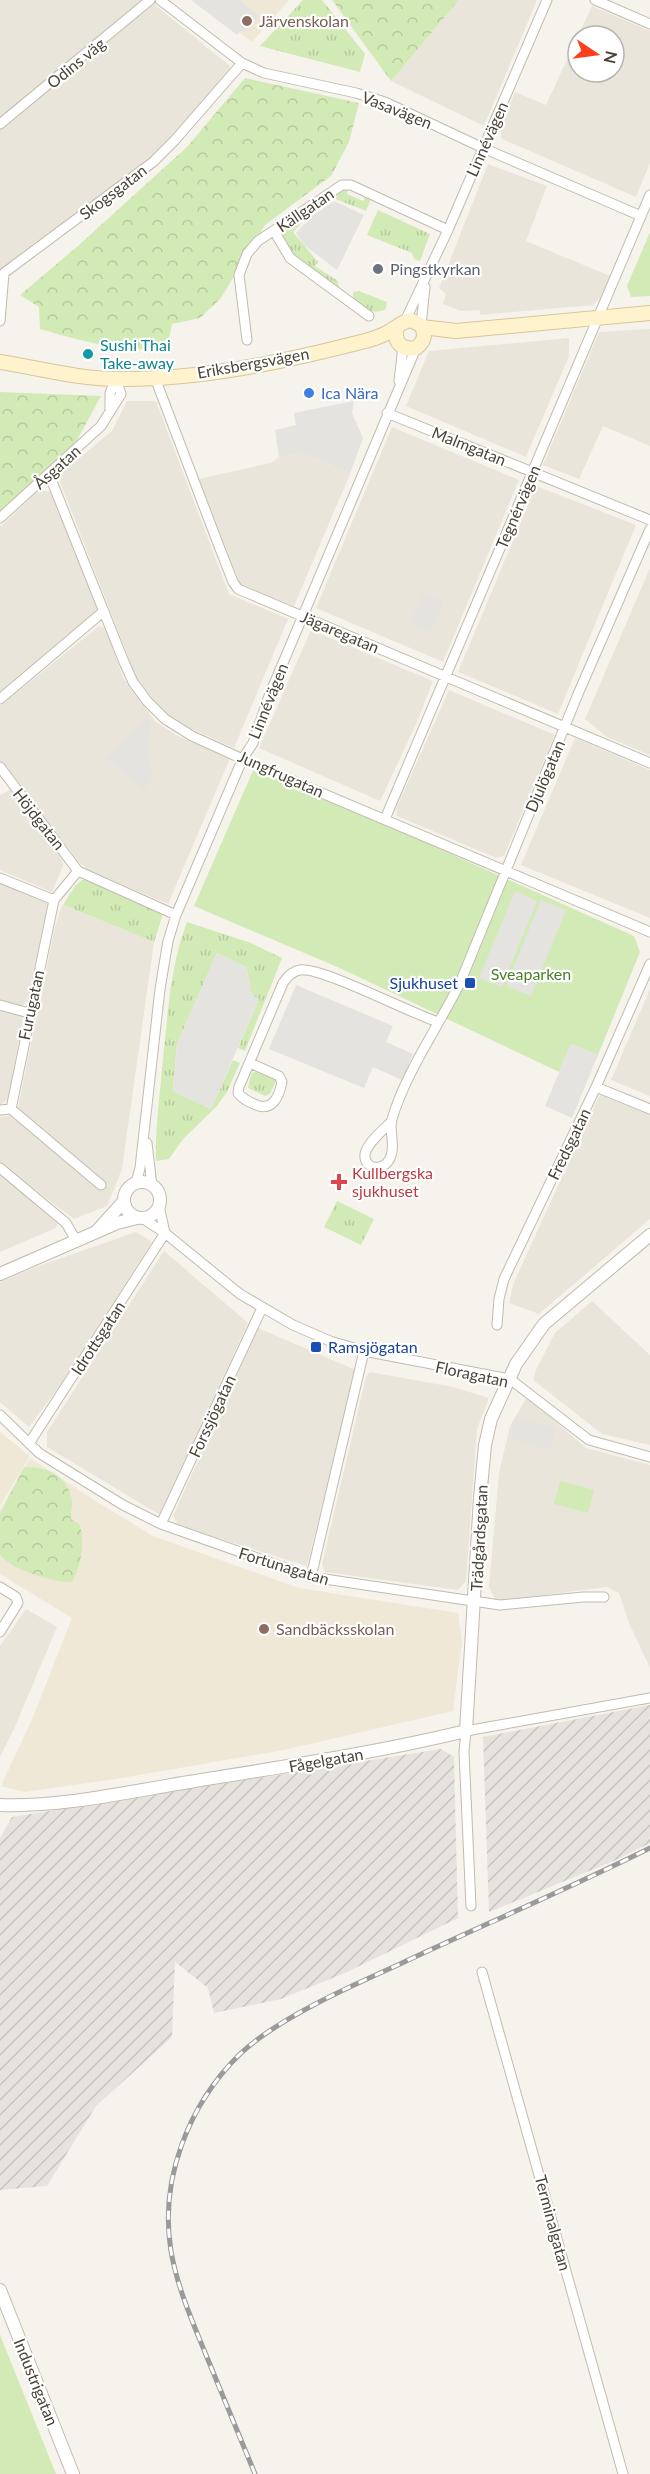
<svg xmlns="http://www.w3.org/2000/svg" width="650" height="2474" font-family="Lato,sans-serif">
<defs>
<pattern id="industrial-furrows" width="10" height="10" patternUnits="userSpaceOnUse" patternTransform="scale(1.5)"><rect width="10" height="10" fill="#e6e2dd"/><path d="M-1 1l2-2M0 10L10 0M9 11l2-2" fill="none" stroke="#c7c3be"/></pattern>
<pattern id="grass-tufts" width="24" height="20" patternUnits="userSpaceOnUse" patternTransform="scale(1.5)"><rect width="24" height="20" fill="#d2eab5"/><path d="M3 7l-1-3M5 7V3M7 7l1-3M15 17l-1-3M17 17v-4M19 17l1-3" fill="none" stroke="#b6ca9c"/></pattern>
<pattern id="forest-crowns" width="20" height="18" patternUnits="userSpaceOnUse" patternTransform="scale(1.5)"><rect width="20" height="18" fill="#d2eab5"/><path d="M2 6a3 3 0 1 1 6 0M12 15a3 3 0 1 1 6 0" fill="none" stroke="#b6ca9c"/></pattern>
</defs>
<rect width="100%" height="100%" fill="#f6f3ec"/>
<!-- residential -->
<path fill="#eae5da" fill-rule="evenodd" d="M0 0H149L230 66 229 73 155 155 0 272Z
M459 0H537L484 126 391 81Z
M592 6 650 31V163L636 197 502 139 500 129 515 92 546 105ZM578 36H614V72H578Z
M488 164 547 186 526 241 610 276 600 298 593 305 480 315V310L461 311 443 304 446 294 439 288Z
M650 329V446L603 426 579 479 543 465 599 332Z
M569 338V356L526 457 406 406 429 351Z
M127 401H156L229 594 288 619 234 748 190 728 160 709 136 677 60 482 61 473 112 431Z
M392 427 519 480 443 662 316 608Z
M302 453 350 474 294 606 240 584 199 479 271 463 279 457Z
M536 486 636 525 558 714 458 672Z
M39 490 53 492 98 610 0 692V527Z
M650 568V755L607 737 585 719Z
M99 626 107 629 123 678 155 721 176 735 203 747 207 745 231 756 168 904 88 870 78 861 0 762V706Z
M311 630 433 681 417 722 380 801 259 748Z
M449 690 555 735 504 856 496 858 397 816 396 809Z
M575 738 650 770V918L521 865Z
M10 790 62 859 63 866 52 892 0 870V795Z
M0 883 48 904 27 1001 22 1006 0 1000Z
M62 905 154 942 122 1169 107 1206 74 1219 0 1164V1117L8 1116 18 1107 55 927Z
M650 989V1096L611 1080Z
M0 1010 23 1016 9 1098 0 1106Z
M601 1092 650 1113V1219L539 1314 509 1303 514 1282Z
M0 1173 58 1222 56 1228 0 1252Z
M136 1232 152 1242 59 1387 29 1427 0 1402V1282L36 1267Z
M164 1251 248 1323 160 1515 47 1447V1432Z
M592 1301 650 1355V1445L602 1434 533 1380 536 1370 555 1333Z
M258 1328 356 1370 307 1566 179 1526 173 1516Z
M370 1372 453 1387 489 1398 477 1429 466 1581 458 1590 325 1572 322 1564 366 1377Z
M527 1397 586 1448 650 1465V1668L629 1623 619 1593 607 1587 496 1601 489 1587 499 1473 510 1426Z
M26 1609 57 1627 14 1729 0 1757V1646Z"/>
<!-- industrial -->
<path fill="url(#industrial-furrows)" d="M650 1705V1843L616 1860 489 1912 483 1737Z
M441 1749 454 1757 458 1918 347 1972 281 1999 214 2013 208 1988 175 1962 172 2037 96 2106 47 2186 0 2190V1838L12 1817Z"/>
<!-- education -->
<path fill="#efe8d6" d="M197 0H289L252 42Z
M0 1432 30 1456 0 1506Z
M30 1458 91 1498 153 1536 299 1588 458 1613 462 1641 453 1711 284 1750 116 1779 24 1792 1 1786 33 1717 72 1618 0 1574V1510Z"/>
<!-- grass -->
<path fill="url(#grass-tufts)" d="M303 0H322L365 54 360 72 260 46Z
M344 187 348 189 347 194 363 201 366 196 371 199 366 211 333 198 310 214 293 232 318 262 315 266 338 281 339 290 293 257 281 237 282 230Z
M378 210 430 234 420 261 414 259 412 253 367 235Z
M359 291 387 302 386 309C372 316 362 308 353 297L354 292Z
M82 880 91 881 163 914 154 942 63 905 75 886Z
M187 922 251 943 282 958 245 1051 238 1048 259 999 252 995 246 967 217 953 177 1044 173 1091 211 1109 233 1060 240 1063 227 1092 216 1107 184 1138 169 1159 156 1161C155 1127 160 1094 163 1059 168 1013 170 966 187 922Z
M258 1070 271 1075 276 1081 270 1094 265 1096 248 1088 251 1074Z
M337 1201 374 1219 361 1245 324 1227Z"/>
<!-- forest -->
<path fill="url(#forest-crowns)" d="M332 0H459L391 81Z
M245 78 359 103 349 142 331 176 265 225 221 298 200 318 172 324 167 349C119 352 86 342 40 329L39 307 20 295 79 245 187 147Z
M0 392 101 396 76 442 0 512Z
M24 1467C47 1467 66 1473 72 1500 73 1506 70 1512 71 1519L80 1525C85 1546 82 1562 72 1582 58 1584 6 1568 0 1554V1514Z"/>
<!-- park -->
<path fill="#d2eab5" d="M650 232V296L631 297 627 286Z
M255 766 634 936 640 952 598 1055 571 1044 559 1072 342 969 194 906Z
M560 1481 594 1490 588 1513 554 1504Z
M0 2335 56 2474H0Z"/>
<!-- parking -->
<path fill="#e5e3e0" d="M191 0H240L258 16 245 32 242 30 237 35Z
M334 201 364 215 337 270 304 245 296 233 312 216Z
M354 401 352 413 363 438 350 474 302 453 279 457 275 430 296 425 294 413Z
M423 593 444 601 431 632 410 623Z
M148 718 151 724 146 755 154 773 145 790 106 758Z
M515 891 537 901 502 987 479 978Z
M541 900 566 910 531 996 506 986Z
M217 953 246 967 252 995 259 999 211 1109 173 1091 177 1044Z
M296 985 393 1026 386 1042 413 1054 402 1080 373 1067 364 1088 269 1049Z
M571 1044 598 1055 572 1118 545 1106Z
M516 1417 556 1428 550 1450 510 1438Z"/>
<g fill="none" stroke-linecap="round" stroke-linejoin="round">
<!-- minor casing -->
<g stroke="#c2bbae" stroke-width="11">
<path id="minor" d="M160 0 242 63 264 73 356 93 385 102 483 148 641 216
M595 0 650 24
M0 124 150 0
M274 231 290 258 369 316
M0 321 4 273 153 162 175 140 242 63
M405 321 448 230 547 0
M421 325 425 287
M247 340 239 275 247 254 258 241 342 185H351L448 230
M155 378 217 541 233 582 238 589 650 763
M399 381 403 347
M110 412V393L116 379
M387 413 650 520
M49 474 124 662 133 682 147 701 165 719 192 736 258 766 650 932
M0 518 101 426 121 394 116 379
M0 699 104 611
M0 767 78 871 176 915
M385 819 650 195
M0 878 54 900
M0 1005 29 1013
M250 1063 279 1076 282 1082C279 1097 272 1113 254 1104 247 1101 243 1099 238 1093L239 1087 283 983C287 977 292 971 300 970 322 967 410 1013 438 1022
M596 1087 650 1109
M11 1109 54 900 78 871
M0 1110 11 1109 101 1185
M391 1122C383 1130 367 1143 365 1154 363 1171 389 1174 392 1151 394 1141 389 1128 392 1119 406 1072 438 1027 460 983L578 694 650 529
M147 1143 152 1186
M0 1168 66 1223 77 1242
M136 1183 140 1168 160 989 168 941 176 915 243 758 253 743 269 696 416 348
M159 1206 165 1233
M142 1218 165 1233 240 1294 293 1325 330 1341 364 1351 510 1379 589 1440 650 1457
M497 1325 499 1299 504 1279 596 1087 650 964
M0 1415 39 1453 123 1505 161 1524 311 1577 500 1605 583 1597H604
M30 1442 165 1233
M161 1524 262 1308
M311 1577 364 1351
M0 1587 16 1597 18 1603 0 1632
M471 1906 464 1752 466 1731 650 1698
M482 1972 623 2474"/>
</g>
<!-- tertiary casing -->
<g stroke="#c2bbae" stroke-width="14">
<path id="tertiary" d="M124 1200a18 18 0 1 1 36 0a18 18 0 1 1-36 0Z
M97 1231 124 1201
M0 1274 117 1223 137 1218
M0 1805C63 1807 127 1792 189 1782 282 1767 375 1753 466 1731L480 1498 485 1445 491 1419 516 1364 544 1324 650 1235
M0 2290 73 2474"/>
</g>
<!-- secondary casing -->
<g stroke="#d6c79b" stroke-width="16">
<path id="secondary" d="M422 327 456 331 650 313
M0 362C38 368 78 379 118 379 199 380 283 362 361 342 370 340 379 337 387 333 395 329 401 322 410 320L421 325C426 334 425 341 416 348 402 351 393 342 397 327"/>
</g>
<!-- minor -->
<use href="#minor" stroke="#fff" stroke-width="9"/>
<!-- tertiary -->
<use href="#tertiary" stroke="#fff" stroke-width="12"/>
<!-- secondary -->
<use href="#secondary" stroke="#fff3cd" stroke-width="14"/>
<!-- rail casing -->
<g stroke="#9a9a9a" stroke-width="5">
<path id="rail" d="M255 2474C238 2433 221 2392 204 2350 191 2318 177 2286 171 2251 159 2179 189 2104 240 2054 278 2018 351 1986 400 1964 483 1925 568 1889 650 1848"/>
</g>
<!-- rail -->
<use href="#rail" stroke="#fff" stroke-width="3" stroke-dasharray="9" stroke-linecap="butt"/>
</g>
<!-- markers -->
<g fill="#8d6e63" stroke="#fff" stroke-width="2">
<circle cx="247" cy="21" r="6"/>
<circle cx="264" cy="1629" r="6"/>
</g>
<circle fill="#6b7280" stroke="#fff" stroke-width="2" cx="378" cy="269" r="6"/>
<circle fill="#0f9aa8" stroke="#fff" stroke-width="2" cx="88" cy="354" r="6"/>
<circle fill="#3f7fe0" stroke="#fff" stroke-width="2" cx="309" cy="393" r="6"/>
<g fill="#1a4fb4" stroke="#fff" stroke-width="2">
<rect x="464" y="977" width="12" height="12" rx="3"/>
<rect x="310" y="1341" width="12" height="12" rx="3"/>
</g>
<path fill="#e0444e" stroke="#fff" stroke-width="2" d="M336 1173h6v6h6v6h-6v6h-6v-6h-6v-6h6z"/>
<g text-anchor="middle" stroke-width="4.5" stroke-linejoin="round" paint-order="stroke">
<!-- education labels -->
<g font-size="16" fill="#785e54" stroke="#fff" text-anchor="start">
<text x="259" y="27">Järvenskolan</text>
<text x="276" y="1635">Sandbäcksskolan</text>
</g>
<!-- street labels -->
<g font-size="16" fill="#4b4439" stroke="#fff">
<text transform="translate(76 63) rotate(-39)" y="6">Odins väg</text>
<text transform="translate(397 110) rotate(22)" y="6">Vasavägen</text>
<text transform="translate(487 139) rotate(-66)" y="6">Linnévägen</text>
<text transform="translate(113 192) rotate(-37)" y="6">Skogsgatan</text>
<text transform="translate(305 210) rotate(-34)" y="6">Källgatan</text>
<text transform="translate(253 363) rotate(-10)" y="6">Eriksbergsvägen</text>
<text transform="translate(469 446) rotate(22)" y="6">Malmgatan</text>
<text transform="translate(57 467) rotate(-42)" y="6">Åsgatan</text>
<text transform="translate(518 507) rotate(-67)" y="6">Tegnérvägen</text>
<text transform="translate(340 632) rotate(23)" y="6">Jägaregatan</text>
<text transform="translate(268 701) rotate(-68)" y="6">Linnévägen</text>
<text transform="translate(281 774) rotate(24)" y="6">Jungfrugatan</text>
<text transform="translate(545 776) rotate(-67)" y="6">Djulögatan</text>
<text transform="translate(39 819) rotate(52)" y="6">Höjdgatan</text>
<text transform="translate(31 1005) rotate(-78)" y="6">Furugatan</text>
<text transform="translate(569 1144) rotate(-64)" y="6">Fredsgatan</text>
<text transform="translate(98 1338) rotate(-57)" y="6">Idrottsgatan</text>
<text transform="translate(472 1374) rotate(12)" y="6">Floragatan</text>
<text transform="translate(212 1416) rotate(-65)" y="6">Forssjögatan</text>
<text transform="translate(479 1538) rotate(-87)" y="6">Trädgårdsgatan</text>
<text transform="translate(284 1566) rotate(17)" y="6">Fortunagatan</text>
<text transform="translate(326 1760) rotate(-10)" y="6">Fågelgatan</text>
<text transform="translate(553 2223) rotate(75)" y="6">Terminalgatan</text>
<text transform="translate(36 2382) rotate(68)" y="6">Industrigatan</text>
</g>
<!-- worship labels -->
<g font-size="16" fill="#5b616d" stroke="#fff" text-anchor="start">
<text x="390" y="275">Pingstkyrkan</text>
</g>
<!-- culture labels -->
<g font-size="16" fill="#0d838f" stroke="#fff" text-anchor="start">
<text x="100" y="351">Sushi Thai<tspan x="100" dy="18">Take-away</tspan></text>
</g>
<!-- shop labels -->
<g font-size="16" fill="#366cbe" stroke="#fff" text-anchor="start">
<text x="321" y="399">Ica Nära</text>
</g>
<!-- park labels -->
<g font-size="16" fill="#4a7f2a" stroke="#fff">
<text x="531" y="980">Sveaparken</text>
</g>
<!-- transit labels -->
<g font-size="16" fill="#164399" stroke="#fff" text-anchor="end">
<text x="458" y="989">Sjukhuset</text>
<text x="328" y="1353" text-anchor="start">Ramsjögatan</text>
</g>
<!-- health labels -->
<g font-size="16" fill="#be3a42" stroke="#fff" text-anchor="start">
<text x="352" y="1179">Kullbergska<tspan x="352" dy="18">sjukhuset</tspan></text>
</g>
</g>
<!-- north arrow -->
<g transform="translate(596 54) rotate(103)"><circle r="28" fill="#ffffff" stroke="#b7b4b0" stroke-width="1.5"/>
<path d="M0-4.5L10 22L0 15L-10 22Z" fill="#fc3f1d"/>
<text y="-9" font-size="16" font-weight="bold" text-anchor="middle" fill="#4b4439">N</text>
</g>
</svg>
